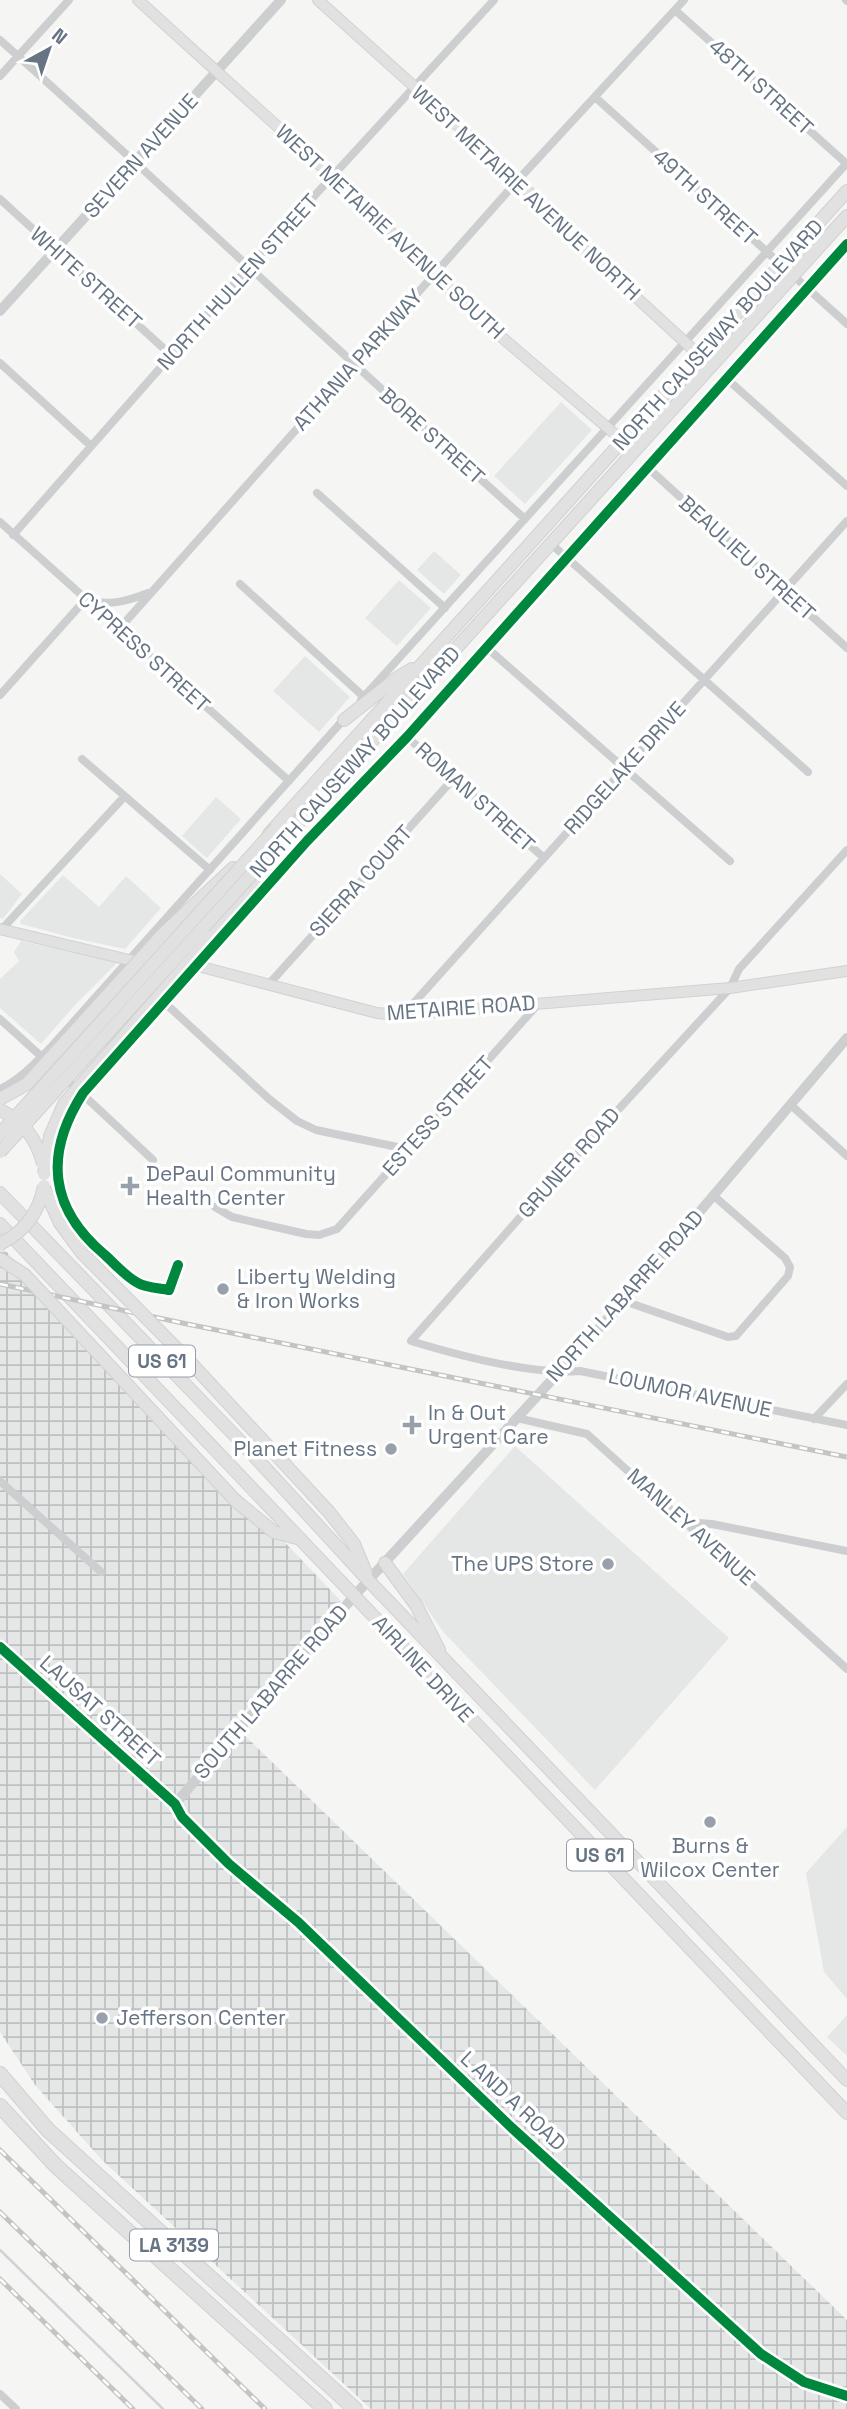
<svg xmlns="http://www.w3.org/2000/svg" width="847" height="2409" font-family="'Space Grotesk',sans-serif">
<defs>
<pattern id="industrial-grid" width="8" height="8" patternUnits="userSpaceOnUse" patternTransform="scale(1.75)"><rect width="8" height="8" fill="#e5e7e7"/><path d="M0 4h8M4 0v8" fill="none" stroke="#bdc0c1"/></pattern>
</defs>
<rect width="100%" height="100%" fill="#f5f5f4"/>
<!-- built -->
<path fill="#e5e7e7" d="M561 402 592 430 525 504 494 476Z
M434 551 461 575 444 594 417 570Z
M399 580 431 608 397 646 365 618Z
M305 656 350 697 319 732 273 691Z
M216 797 241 819 207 858 182 836Z
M0 874 22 894 3 919 0 918Z
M63 875 99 907 126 876 161 908 125 949 73 938 21 924 20 921Z
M21 941 118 962 76 1004 41 1044 0 1008V979L19 961 14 952Z
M515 1446 729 1638 595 1790 444 1633 403 1574Z
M847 1827V1999L824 1972 806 1873Z
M847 2015V2056L827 2037Z"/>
<!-- industrial -->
<path fill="url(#industrial-grid)" d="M0 1245 341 1601 233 1724 847 2320V2409H371L102 2160 35 2085 0 2032Z"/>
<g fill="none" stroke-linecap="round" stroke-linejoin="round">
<!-- stream -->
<path stroke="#cdd3d7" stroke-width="2.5" d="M0 2250 163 2409"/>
<!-- secondary casing -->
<g stroke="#d1d2d2" stroke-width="12">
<path id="secondary" d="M138 0 332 176 492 329 623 441 640 442 645 437
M318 0 518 180 565 232 699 355 702 362 692 382
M0 929 129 960 161 963
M181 965 198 966 377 1013 403 1015 730 988 847 971"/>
</g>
<!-- trunk casing -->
<g stroke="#d1d1d2" stroke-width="14">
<path id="trunk" d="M344 720 397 678 412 669
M299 822 847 216
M269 834 847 191
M165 932 233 868
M211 937 264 868
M0 1193 243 1444 368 1580 847 2080
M0 1224 847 2113
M236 1501 274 1532 297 1538
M329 1512 354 1544 366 1573
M385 1563 416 1605 439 1650"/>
</g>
<!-- motorway casing -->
<g stroke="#d1d1d2" stroke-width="16">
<path id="motorway" d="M0 2074 48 2130 355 2409
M0 2106 56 2166 325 2409"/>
</g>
<!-- minor -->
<path stroke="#cdcecf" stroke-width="8" d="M846 0 847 1
M675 10 847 164
M0 40C177 198 348 361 525 519
M0 76 69 0
M595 97 847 324
M0 199 172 356
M0 363 91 446
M727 379 847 486
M647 467 847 648
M317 493 445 608
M0 522 289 781
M13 535 250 266 494 0
M549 542 808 772
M240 584 364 697
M119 629 518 180 684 0
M486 647 730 861
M0 695 85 600C109 606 125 602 148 593
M361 700 847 163
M407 737 543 857
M82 759 210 870
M847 850 739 969 730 988 538 1197 411 1341C457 1355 532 1375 580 1371L847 1425
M2 929 124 797
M269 984 454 778
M165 1003 269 1099 297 1121 316 1130 407 1149
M403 1015 847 521
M0 1019 43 1058
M63 1076 153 1160
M0 1089C21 1079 36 1062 52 1046L345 718
M792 1106 847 1156
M215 1207 232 1217 306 1234 319 1235 337 1229 539 1003
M178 1265 169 1290C160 1288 146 1288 138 1283 126 1277 115 1264 105 1255 49 1208 44 1154 83 1093L307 841 407 737 847 244
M624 1301 728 1337 736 1336 788 1276 790 1267 785 1258 714 1196
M517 1418 587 1434 847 1669
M814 1419 847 1384
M0 1481 101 1572
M686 1522 712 1524 847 1551
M0 2394 16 2409"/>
<!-- tertiary -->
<path stroke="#cdcecf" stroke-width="10" d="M0 311 281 0
M0 1647 175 1804 182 1817 229 1864 298 1922 512 2128 761 2354 804 2382 847 2396
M175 1804 355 1595 624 1301 847 1038"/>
<!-- secondary -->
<use href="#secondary" stroke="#e1e1e2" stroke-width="10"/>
<!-- trunk -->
<use href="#trunk" stroke="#e1e1e2" stroke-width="12"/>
<!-- motorway -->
<use href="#motorway" stroke="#e1e1e2" stroke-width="14"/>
<!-- rail casing -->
<g stroke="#c3c4c4" stroke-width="5">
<path id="rail" d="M0 1284 187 1324 847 1457
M0 2150 265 2409
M0 2212 202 2409
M0 2279 133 2409"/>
</g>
<!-- rail -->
<use href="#rail" stroke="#fff" stroke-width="2.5" stroke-dasharray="8" stroke-linecap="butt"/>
<!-- trunk-bridge casing -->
<g stroke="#d1d1d2" stroke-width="14" stroke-linecap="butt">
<path id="trunk-bridge" d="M0 1099 27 1084 165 932
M0 1110C23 1121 37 1139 43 1164
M0 1134 276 828
M0 1152 299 822
M44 1174 50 1136 64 1104 211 937
M44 1188 60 1223 82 1253 190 1362 329 1512
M0 1244C24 1232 39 1213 44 1186
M0 1259 25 1275 236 1501"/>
</g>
<!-- trunk-bridge -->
<use href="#trunk-bridge" stroke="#e1e1e2" stroke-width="12"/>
<!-- cycleway casing -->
<g stroke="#fff" stroke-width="15">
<path id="cycleway" d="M178 1265 169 1290C160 1288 146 1288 138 1283 126 1277 115 1264 105 1255 49 1208 44 1154 83 1093L307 841 407 737 847 244
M0 1647 175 1804 182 1817 229 1864 298 1922 512 2128 761 2354 804 2382 847 2396"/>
</g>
<!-- cycleway -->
<use href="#cycleway" stroke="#00873e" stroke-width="10"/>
</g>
<!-- markers -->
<g fill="#98a1ab" stroke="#fff" stroke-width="2.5">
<path d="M126.5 1175.5h7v7h7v7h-7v7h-7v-7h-7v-7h7z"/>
<circle cx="223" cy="1289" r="7"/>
<path d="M408.5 1414.5h7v7h7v7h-7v7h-7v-7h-7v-7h7z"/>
<circle cx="391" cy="1449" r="7"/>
<circle cx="608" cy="1564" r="7"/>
<circle cx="710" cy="1822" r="7"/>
<circle cx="102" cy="2018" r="7"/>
</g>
<g text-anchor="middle" stroke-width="7" stroke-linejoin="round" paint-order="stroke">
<!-- shield labels -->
<g fill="#fff" stroke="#949ea8" stroke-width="2">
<rect x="129" y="1345.5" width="66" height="31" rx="5"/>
<rect x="567" y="1839.5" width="66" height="31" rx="5"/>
<rect x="130" y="2229.5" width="88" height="31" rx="5"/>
</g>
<g font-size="19" font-weight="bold" fill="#667483">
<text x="162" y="1368">US 61</text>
<text x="600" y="1862">US 61</text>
<text x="174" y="2252">LA 3139</text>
</g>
<!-- street labels -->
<g font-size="21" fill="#667483" stroke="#fff">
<text transform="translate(761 87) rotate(42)" y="7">48TH STREET</text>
<text transform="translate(141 156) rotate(-48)" y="7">SEVERN AVENUE</text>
<text transform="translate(526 193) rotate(43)" y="7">WEST METAIRIE AVENUE NORTH</text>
<text transform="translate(705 197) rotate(42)" y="7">49TH STREET</text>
<text transform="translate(390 232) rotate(43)" y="7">WEST METAIRIE AVENUE SOUTH</text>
<text transform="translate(86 278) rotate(42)" y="7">WHITE STREET</text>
<text transform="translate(238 282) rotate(-48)" y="7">NORTH HULLEN STREET</text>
<text transform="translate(718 335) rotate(-48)" y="7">NORTH CAUSEWAY BOULEVARD</text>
<text transform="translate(358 360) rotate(-48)" y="7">ATHANIA PARKWAY</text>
<text transform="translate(432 436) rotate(42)" y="7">BORE STREET</text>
<text transform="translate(747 558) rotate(42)" y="7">BEAULIEU STREET</text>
<text transform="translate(144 652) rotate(42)" y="7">CYPRESS STREET</text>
<text transform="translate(355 762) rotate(-48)" y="7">NORTH CAUSEWAY BOULEVARD</text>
<text transform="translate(625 768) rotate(-48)" y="7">RIDGELAKE DRIVE</text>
<text transform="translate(475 797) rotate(42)" y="7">ROMAN STREET</text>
<text transform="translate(361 881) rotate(-48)" y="7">SIERRA COURT</text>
<text transform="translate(461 1008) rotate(-4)" y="7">METAIRIE ROAD</text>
<text transform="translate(438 1116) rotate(-48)" y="7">ESTESS STREET</text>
<text transform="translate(569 1163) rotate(-48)" y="7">GRUNER ROAD</text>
<text transform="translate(625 1296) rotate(-48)" y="7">NORTH LABARRE ROAD</text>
<text transform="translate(690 1393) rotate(12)" y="7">LOUMOR AVENUE</text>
<text transform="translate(691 1527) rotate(42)" y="7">MANLEY AVENUE</text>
<text transform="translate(423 1669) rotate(47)" y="7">AIRLINE DRIVE</text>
<text transform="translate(271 1692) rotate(-49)" y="7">SOUTH LABARRE ROAD</text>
<text transform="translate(100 1711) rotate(42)" y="7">LAUSAT STREET</text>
<text transform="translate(513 2101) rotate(43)" y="7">L AND A ROAD</text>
</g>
<!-- poi labels -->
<g font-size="21" fill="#667483" stroke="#fff" text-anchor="start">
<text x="146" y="1181">DePaul Community<tspan x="146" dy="24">Health Center</tspan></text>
<text x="237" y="1284">Liberty Welding<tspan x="237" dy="24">&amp; Iron Works</tspan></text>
<text x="428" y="1420">In &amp; Out<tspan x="428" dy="24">Urgent Care</tspan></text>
<text x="377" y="1456" text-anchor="end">Planet Fitness</text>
<text x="594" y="1571" text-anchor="end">The UPS Store</text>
<text x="710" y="1853" text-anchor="middle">Burns &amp;<tspan x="710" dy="24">Wilcox Center</tspan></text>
<text x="116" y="2025">Jefferson Center</text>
</g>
</g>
<!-- north arrow -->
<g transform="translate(49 49) rotate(40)" stroke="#ffffff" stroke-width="5" paint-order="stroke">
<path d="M0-5L12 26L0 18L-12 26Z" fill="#667483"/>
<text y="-10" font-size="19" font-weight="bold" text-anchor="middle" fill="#667483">N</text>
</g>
</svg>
